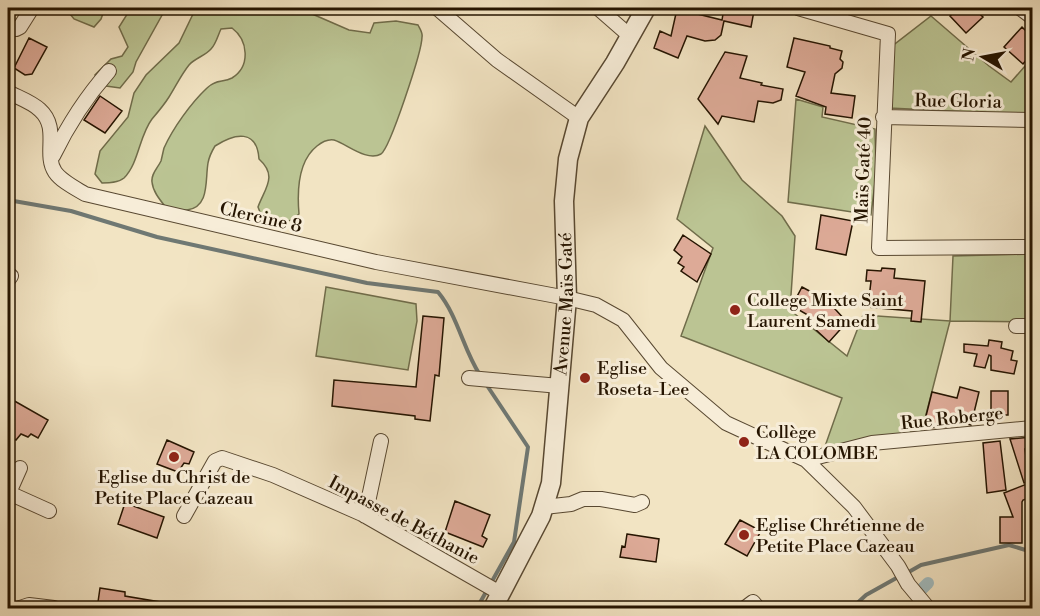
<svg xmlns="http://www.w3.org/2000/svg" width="1040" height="616" font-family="'Libre Bodoni',serif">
<rect width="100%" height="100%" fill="#f2e4c3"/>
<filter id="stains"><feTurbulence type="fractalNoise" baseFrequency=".00333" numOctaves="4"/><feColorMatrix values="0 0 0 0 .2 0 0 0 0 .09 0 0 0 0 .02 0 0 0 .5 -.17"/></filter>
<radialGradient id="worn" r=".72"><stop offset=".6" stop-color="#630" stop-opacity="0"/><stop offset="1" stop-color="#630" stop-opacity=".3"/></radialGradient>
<!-- green -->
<path fill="#bbc493" stroke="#706c4a" stroke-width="1.5" d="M65 8H105L101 19 94 27 74 19Z
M131 8H166L136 62 133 72 120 88 99 85 95 75 111 59 122 56 128 47 119 27Z
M194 8H305L310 13 349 30 370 33 374 23 396 21 418 25C420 29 423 33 422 37 422 51 390 148 381 154 367 162 347 144 334 140 328 139 322 142 317 146 298 161 297 191 299 214 286 226 277 224 262 217L258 207C265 188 278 176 259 159 257 129 235 133 215 146 212 151 209 157 208 163 205 180 210 207 187 210 181 211 174 210 168 210 162 202 153 193 152 182 151 174 157 169 161 161 162 157 163 152 164 148 173 128 191 103 207 88 216 79 223 83 232 78 251 66 248 40 232 28L221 29C218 35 216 44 211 49 205 56 195 58 189 65 181 75 176 86 169 97 164 105 158 112 152 119 139 136 139 163 124 178 118 183 109 183 102 183L95 174 100 151 128 117 134 93 146 75 179 43 193 14Z
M931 16 989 66 1011 82 1032 58V115L889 108 891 47Z
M796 99 823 107 822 117 875 129 876 174 871 215 788 202Z
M705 126 742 180 782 216 795 236 790 310 847 356 863 315 950 321 953 256 1032 254V322L950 321 920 438 823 452 842 398 681 336 713 248 677 219Z
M326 287 416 304 417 321 408 370 316 356Z"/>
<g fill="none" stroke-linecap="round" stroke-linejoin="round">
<!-- stream -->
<path stroke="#6f7873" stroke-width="4" d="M8 200 71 211 157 237 367 283 438 292C458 316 463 349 480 375
M907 573 921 565 1009 545 1032 552
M477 608 514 542 528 447 486 384
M852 608 866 595 900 576"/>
<!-- canal -->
<path stroke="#a1bbbf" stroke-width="12" d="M919 592 928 583"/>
</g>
<!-- building -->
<path fill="#ddaa97" stroke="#251400" stroke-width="1.5" d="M724 8 754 11 751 27 724 21 721 35 715 40 705 41 687 36 678 58 654 48 660 31 671 36 677 9 722 20Z
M958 8H973L983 17 966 33 950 16Z
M1022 27 1032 37V53L1023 64 1004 47Z
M29 38 47 47 32 74 25 75 14 68Z
M794 38 830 46V48L842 51 840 59 843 62 842 68 835 74 831 93 855 96 852 118 825 114 826 107 796 96 805 72 787 67Z
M725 52 747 56 740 78 762 83 761 85 783 89 781 100 773 103 758 101 754 122 722 116 718 124 698 99Z
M100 96 122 111 105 133 84 120Z
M821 215 853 221 846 255 816 249Z
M683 235 711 254 697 282 681 271 684 267 678 263 682 257 674 250Z
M882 268 895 269 894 278 925 281 921 322 911 321 912 311 868 307 871 281H866L867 270 881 271Z
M802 287 828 301 830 299 838 306 835 309 847 322 829 342 815 329 820 322 792 306Z
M423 316 444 318 439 376 435 375 430 421 415 419V416L332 406 334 380 416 387Z
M989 340 1002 342 1001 348 1013 351 1011 360 1017 361 1014 374 991 370V356L989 355 985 368 974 366 977 354 964 352V344L988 346Z
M960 387 979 392 971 425 948 419 946 427 923 428 932 392 957 398Z
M991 391H1008V415H991Z
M11 399 48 420 38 438 31 434 28 437 21 434 16 440 8 436V404Z
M1032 437V449H1025L1029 482 1024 483 1010 439Z
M167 440 194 452 189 464 184 463 178 472 157 464Z
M1000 441 1006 490 987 493 983 443Z
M1032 482V497L1023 500 1022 502V543H1000V517H1013L1004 493Z
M455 501 490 515 482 536 487 539 483 547 445 532Z
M125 503 164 517 157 538 118 524Z
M740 520 761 531 747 556 725 544Z
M627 534 659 539 656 562 620 557 622 546 625 547Z
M100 588 125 592V596L166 603V609H97Z"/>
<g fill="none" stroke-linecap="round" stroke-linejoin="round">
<!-- minor casing -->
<g stroke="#584831" stroke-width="16">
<path id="minor" d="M437 8 497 60 579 118
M598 8 630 36
M798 8 888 34 879 248 1032 247
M1020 8 1032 17
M8 26 16 29 20 27 32 8
M8 92C17 97 32 102 40 110 60 128 43 154 55 172 61 181 75 188 85 194L376 262 567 298 596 305 623 320 661 368 726 423 806 460 854 507 898 566 908 584 928 608
M883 117 1032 120
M53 156C68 125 86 97 109 71
M8 280 11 276
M1016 326H1032
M469 378 560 386
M806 460 872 443 1032 428
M9 493 49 511
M8 495 20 468
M544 507 571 504 583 499H601L635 505 642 502
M184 516 215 461 222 458 273 475 362 514 500 593
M365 516 381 441
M20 608 29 605 54 608
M745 608 753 602 758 608"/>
</g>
<!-- tertiary casing -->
<g stroke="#584831" stroke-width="21">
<g id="tertiary">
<path id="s1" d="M493 608 541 516 551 483 567 298 564 201 568 159 579 118 615 63 646 8"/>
</g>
</g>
<!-- minor -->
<use href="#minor" stroke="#f7edd8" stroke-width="14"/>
<!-- tertiary -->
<use href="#tertiary" stroke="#f7edd8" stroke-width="18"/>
</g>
<!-- markers -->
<g fill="#8f2418" stroke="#f7edd8" stroke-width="2">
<circle cx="735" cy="310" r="6"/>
<circle cx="585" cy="378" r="6"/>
<circle cx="744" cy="442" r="6"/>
<circle cx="174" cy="457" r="6"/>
<circle cx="744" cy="535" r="6"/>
</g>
<g text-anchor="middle" stroke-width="6" stroke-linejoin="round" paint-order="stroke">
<!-- street labels -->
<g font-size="18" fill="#251400" stroke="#f7edd8">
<text transform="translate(958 101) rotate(1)" y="6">Rue Gloria</text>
<text transform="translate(863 170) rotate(-88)" y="6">Maïs Gaté 40</text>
<text transform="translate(261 217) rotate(13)" y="6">Clercine 8</text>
<text dy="6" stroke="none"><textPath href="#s1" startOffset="318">Avenue Maïs Gaté</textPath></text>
<text transform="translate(952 418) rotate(-6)" y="6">Rue Roberge</text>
<text transform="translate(404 520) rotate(28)" y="6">Impasse de Béthanie</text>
</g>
<!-- poi labels -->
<g font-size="18" fill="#251400" stroke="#f7edd8" text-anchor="start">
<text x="747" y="306">College Mixte Saint<tspan x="747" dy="21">Laurent Samedi</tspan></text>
<text x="597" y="374">Eglise<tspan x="597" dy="21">Roseta-Lee</tspan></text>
<text x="756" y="438">Collège<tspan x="756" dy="21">LA COLOMBE</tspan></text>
<text x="174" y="483" text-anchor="middle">Eglise du Christ de<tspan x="174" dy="21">Petite Place Cazeau</tspan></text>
<text x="756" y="531">Eglise Chrétienne de<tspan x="756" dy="21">Petite Place Cazeau</tspan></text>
</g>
</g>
<!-- margin -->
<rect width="1040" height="616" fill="none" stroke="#f2e4c3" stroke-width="30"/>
<rect x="9" y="9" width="1022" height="598" fill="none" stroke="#251400" stroke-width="3"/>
<rect x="15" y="15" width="1010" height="586" fill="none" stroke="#251400" stroke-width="1.5"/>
<!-- north arrow -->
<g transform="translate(983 57) rotate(280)" stroke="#f7edd8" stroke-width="4.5" paint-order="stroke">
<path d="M0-4.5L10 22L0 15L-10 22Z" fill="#251400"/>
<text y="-9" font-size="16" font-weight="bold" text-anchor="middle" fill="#251400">N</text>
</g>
<rect width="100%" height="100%" filter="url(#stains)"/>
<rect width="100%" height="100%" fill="url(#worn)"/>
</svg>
